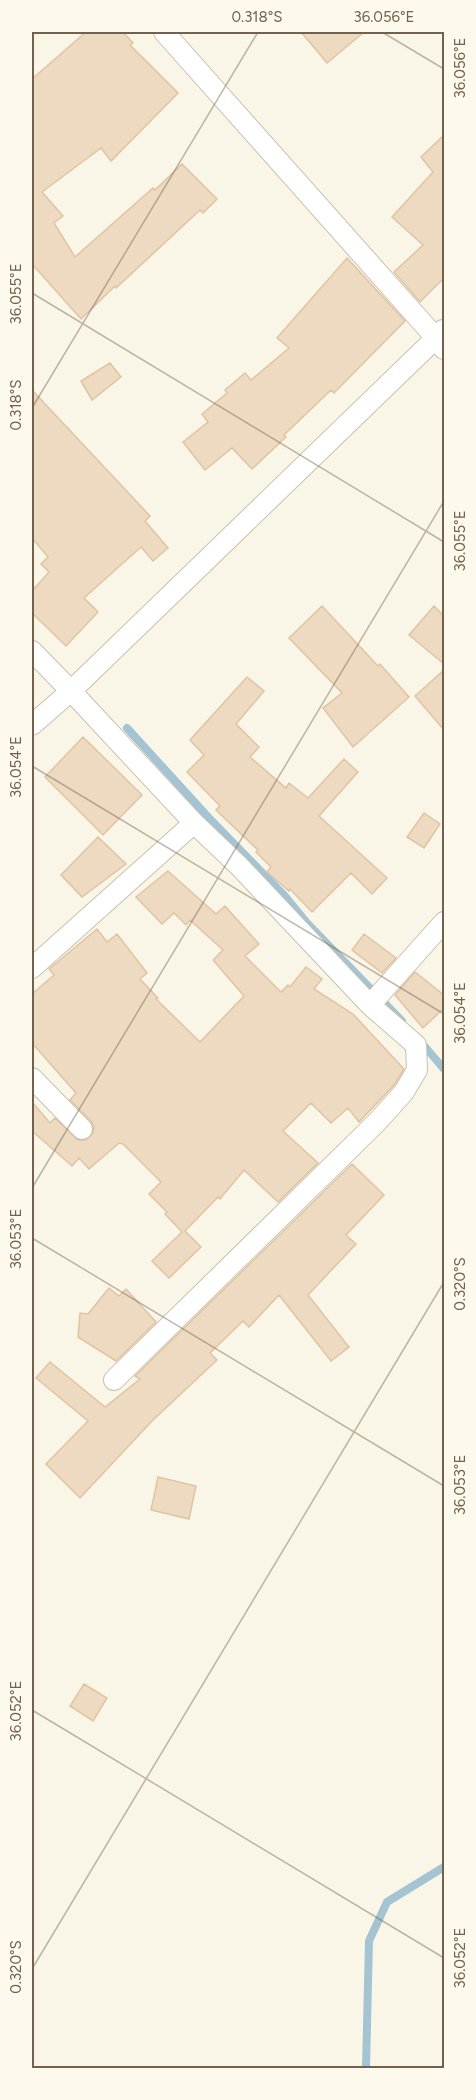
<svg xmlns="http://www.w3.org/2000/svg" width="476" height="2100" font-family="Figtree,sans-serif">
<rect width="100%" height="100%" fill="#faf6e7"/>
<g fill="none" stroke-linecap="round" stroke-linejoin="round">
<!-- stream -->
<path stroke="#a4c3d3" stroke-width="8" d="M127 728 209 818 284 895 307 923 402 1021
M420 1041 444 1069
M366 2068 369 1941 387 1902 444 1867"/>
</g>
<!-- building -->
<path fill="#eddac1" stroke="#dfc4a2" stroke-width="1.5" d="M86 32H123L133 43 130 45 178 93 111 161 101 148 42 192 63 216 54 223 75 257 153 188 155 190 182 164 217 199 203 213 200 210 116 288 115 286 81 319 32 264V79Z
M301 32H364L327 63Z
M444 135V278L420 302 394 272 423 245 392 217 433 172 421 157Z
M347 258 405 321 334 393 331 390 284 435 286 437 252 469 232 448 205 470 183 442 208 422 202 414 227 393 225 390 245 373 251 380 289 348 277 338Z
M110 363 121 377 92 400 81 381Z
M32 390 150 516 145 521 168 548 153 561 141 547 84 598 98 612 66 646 32 613V591L49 572 41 564 48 557 32 538Z
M322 606 378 666 380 664 409 697 353 747 323 708 342 693 289 638Z
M434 606 444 616V664L409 635Z
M444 670V730L415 696Z
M247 677 264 691 236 724 259 747 250 757 286 788 289 783 308 798 344 759 358 772 319 816 387 878 372 894 351 873 312 912 290 889 289 891 267 872 271 867 256 852 258 850 216 810 220 806 187 772 204 755 190 740Z
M83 737 142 795 103 835 45 777Z
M424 813 440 824 424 848 407 837Z
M98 837 126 864 82 897 61 875Z
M168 871 216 914 225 906 259 944 245 956 281 992 288 985 290 987 306 967 322 979 314 989 353 1014 404 1069 394 1085 359 1122 348 1108 331 1123 311 1103 283 1131 318 1163 278 1202 244 1170 220 1199 218 1197 185 1231 201 1247 169 1278 152 1261 182 1232 165 1214 167 1212 149 1194 161 1182 123 1144 119 1143 89 1169 79 1158 72 1166 32 1131V1102L50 1123 55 1118 78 1140H86L93 1133 94 1127 91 1121 70 1100 76 1093 32 1043V994L54 975 49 969 97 929 107 942 117 934 147 973 140 979 158 998 156 999 200 1042 244 996 213 960 223 950 190 920 186 925 174 913 162 924 136 897Z
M364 934 396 958 382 973 352 950Z
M415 972 444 995V1008L423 1028 395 995Z
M352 1164 384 1195 346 1235 356 1244 308 1295 349 1347 331 1361 279 1295 249 1327 243 1321 210 1353 217 1360 152 1421 80 1498 46 1464 88 1421 36 1378 50 1362 105 1407 140 1379 135 1376Z
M109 1288 119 1296 126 1289 156 1322 116 1361 78 1337 80 1313 88 1314Z
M158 1477 196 1486 189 1519 151 1510Z
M84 1684 107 1698 93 1721 70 1706Z"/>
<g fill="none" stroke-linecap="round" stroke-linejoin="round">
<!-- minor casing -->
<g stroke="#cbc0ae" stroke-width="22">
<path id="minor" d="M164 32 436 338 443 330
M32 651 71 691 194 823 240 867 370 1005 416 1045 417 1070 404 1092 377 1122 114 1380
M32 725 71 691 436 338 444 349
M32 968 194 823
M370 1005 444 922
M32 1078 82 1129"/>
</g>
<!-- minor -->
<use href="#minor" stroke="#fff" stroke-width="20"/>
</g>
<!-- ticks -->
<path fill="none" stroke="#72614d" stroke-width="1.5" stroke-opacity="0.45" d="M382 32 444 69M32 293 444 542M32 408 258 32M32 766 444 1014M32 1188 444 501M32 1238 444 1486M32 1710 444 1958M32 1969 444 1282M441 2068 444 2063"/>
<!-- border -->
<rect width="476" height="2100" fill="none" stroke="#fdfaed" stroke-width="66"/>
<rect x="33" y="33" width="410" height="2034" fill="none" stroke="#72614d" stroke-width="2"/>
<g font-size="15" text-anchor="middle" fill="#72614d">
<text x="257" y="22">0.318°S</text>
<text x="384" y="22">36.056°E</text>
<text transform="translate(460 68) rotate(-90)" y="5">36.056°E</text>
<text transform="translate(16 294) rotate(-90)" y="5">36.055°E</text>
<text transform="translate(16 405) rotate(-90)" y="5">0.318°S</text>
<text transform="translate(460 541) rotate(-90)" y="5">36.055°E</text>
<text transform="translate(16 767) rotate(-90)" y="5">36.054°E</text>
<text transform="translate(460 1013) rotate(-90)" y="5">36.054°E</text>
<text transform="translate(16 1239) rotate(-90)" y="5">36.053°E</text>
<text transform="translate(460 1284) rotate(-90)" y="5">0.320°S</text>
<text transform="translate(460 1485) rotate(-90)" y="5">36.053°E</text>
<text transform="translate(16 1711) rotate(-90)" y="5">36.052°E</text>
<text transform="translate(460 1958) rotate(-90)" y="5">36.052°E</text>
<text transform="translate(16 1967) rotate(-90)" y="5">0.320°S</text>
</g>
</svg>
